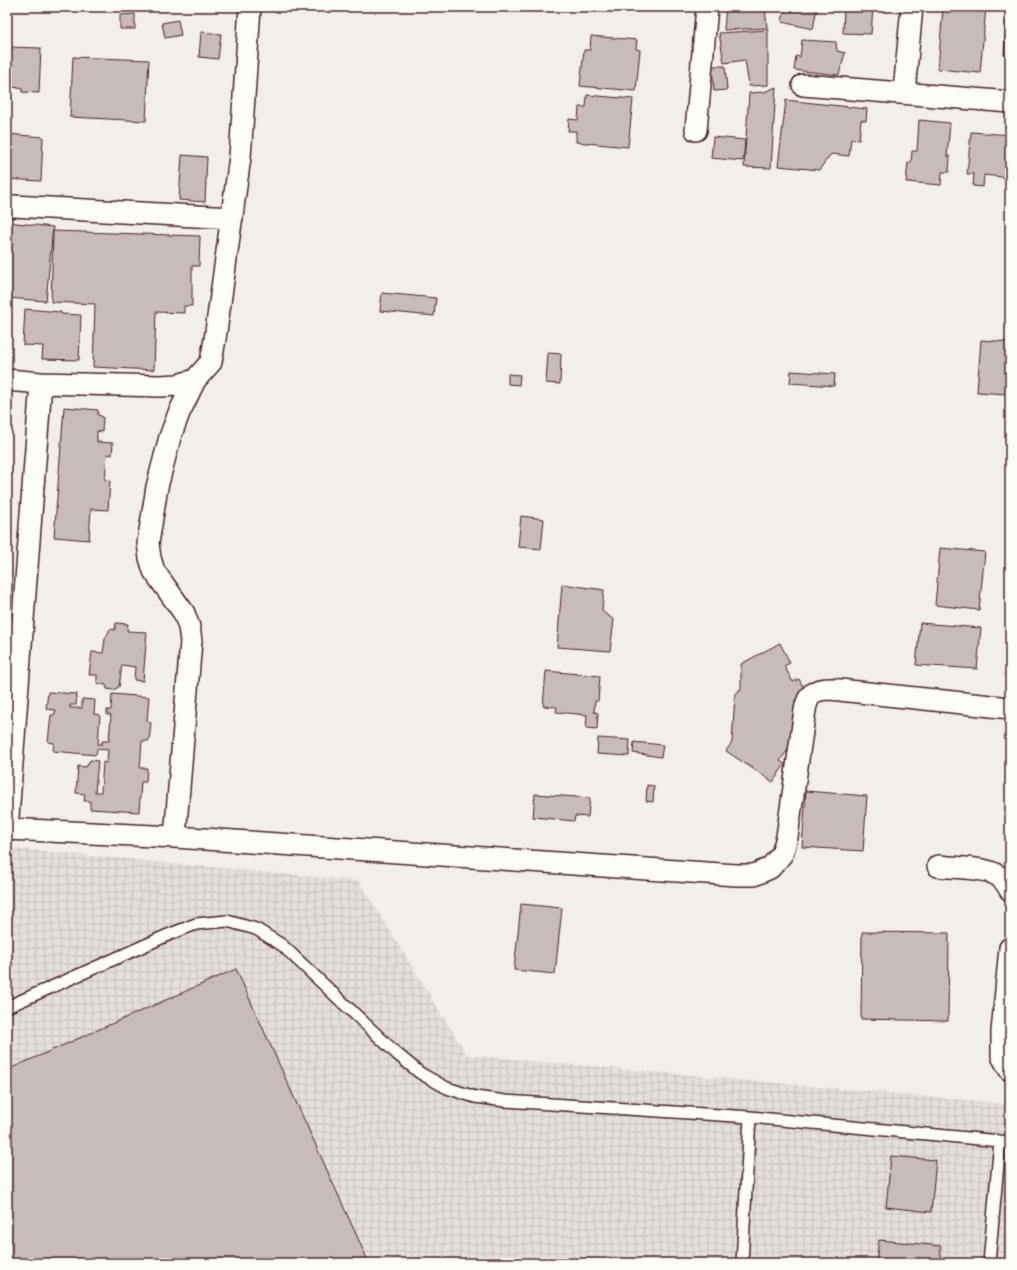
<svg xmlns="http://www.w3.org/2000/svg" width="1017" height="1270" font-family="Itim,sans-serif">
<defs>
<pattern id="industrial-grid" width="8" height="8" patternUnits="userSpaceOnUse"><rect width="8" height="8" fill="#e5dfdd"/><path d="M0 4h8M4 0v8" fill="none" stroke="#c6bfbe"/></pattern>
</defs>
<rect width="100%" height="100%" fill="#f2efeb"/>
<filter id="ink" filterUnits="userSpaceOnUse"><feTurbulence type="fractalNoise" baseFrequency=".025" numOctaves="2"/><feDisplacementMap in="SourceGraphic" scale="8" xChannelSelector="R" yChannelSelector="G"/><feConvolveMatrix kernelMatrix="1 2 1 2 8 2 1 2 1" color-interpolation-filters="sRGB"/></filter>
<g filter="url(#ink)">
<!-- industrial -->
<path fill="url(#industrial-grid)" d="M9 848 359 881 467 1055 1010 1104V1263H7V849Z"/>
<!-- building -->
<path fill="#c8bbbb" stroke="#4a1f2b" d="M726 7H765L767 28 724 30Z
M785 7H817L813 29 782 22Z
M844 7H873L871 34 843 33Z
M943 7H986L980 73 938 69Z
M1007 7H1010V55H1004Z
M135 14V29H120V15Z
M178 20 181 35 165 38 162 23Z
M768 30V85L749 86 745 60 724 63 719 33Z
M201 32 221 34 218 59 199 57Z
M591 36 637 40 636 49 640 50 636 91 580 86 584 50H590Z
M802 40 836 42 837 51 845 53 839 75 794 70 796 56 800 57Z
M7 47 41 48 39 93 22 92V88L7 87Z
M73 57 149 60 146 121 70 117Z
M712 66H725L727 90 714 91Z
M776 87 771 168 744 167 749 93 764 92Z
M587 95 633 99 628 147 576 142V131H568L569 119 578 120 579 107H586Z
M786 100 867 109 866 121 861 120 859 140 851 139 849 156 831 154 819 170 778 166Z
M919 120 950 123 947 156H950L949 172H942L941 185 906 182 908 163H911L912 151H917Z
M971 132 1010 135V178L984 175 983 187 973 186 974 174H967Z
M7 134 43 137 41 181 7 179Z
M713 137 745 140 743 161 711 158Z
M182 155 207 157 205 202 179 200Z
M7 222 53 227 46 301 7 298Z
M53 231 200 236 199 266H192V306H184V313L156 312 154 370 93 367 95 304 51 302Z
M382 293 436 298 434 316 380 311Z
M25 309 61 312V314L81 315 79 360 42 359 43 346 23 345Z
M7 312H11L9 359H7Z
M981 340 1010 342 1007 394 977 392Z
M548 353 561 354 560 384 546 383Z
M791 371 835 374 834 386 790 383Z
M508 374 520 375 519 385 508 384Z
M64 407 98 410V415L103 417 102 432 97 431V442L113 443 112 455 107 454 105 480 110 481 108 510 91 509 89 540 54 537Z
M521 516 544 519 541 549 518 547Z
M940 548 985 552 979 610 935 605Z
M562 584 604 590 602 611 614 620 610 651 557 647Z
M116 623 128 624 127 631 147 632 143 681 134 680 135 667 122 665 119 687 113 690 107 689 106 685 97 683V675H89L92 652 103 653 105 639 110 629 115 630Z
M920 623 981 628 977 669 916 665Z
M780 643 790 663 784 666 793 682 799 679 807 694 795 700 793 750 789 748 780 761 785 764 773 782 726 751 732 742 735 695 740 689 741 690V664Z
M546 671 600 676 598 701H595L594 712 598 713 597 729 586 728 587 715 556 712 557 707 543 706Z
M48 692 77 694 76 705H70V708H82V699L95 700 94 714 100 715 98 744H102V741H109L111 715H107V710H111L112 694 149 697 147 721 151 723 149 741H142L140 768H147L146 782H141L139 812 90 809V801H84L85 794 76 793 78 766 86 767 90 760 98 761 95 792H101L103 762 107 763 108 750 97 749 96 755 53 751 54 743 48 742 51 715H54L56 710 46 709Z
M598 738 630 740 629 756 597 754Z
M634 742 663 745 661 757 633 753Z
M647 785 654 786 653 802 646 801Z
M806 791 867 796 863 851 802 847Z
M535 794 590 798 588 817 575 816 574 821 533 817Z
M521 904 562 908 555 974 514 970Z
M862 932 949 933 948 1021 861 1019Z
M236 969 369 1263H7V1070Z
M891 1156 936 1160 931 1212 886 1207Z
M879 1240 941 1246 940 1263H876Z"/>
<g fill="none" stroke-linecap="round" stroke-linejoin="round">
<!-- lane casing -->
<g stroke="#4a1f2b" stroke-width="14">
<path id="lane" d="M7 1007 168 935 196 924 227 921 256 929 282 945 397 1054 420 1073 447 1088 475 1097 505 1101 750 1117 1010 1142
M742 1263 750 1117
M989 1263 1000 1141"/>
</g>
<!-- street casing -->
<g stroke="#4a1f2b" stroke-width="24">
<path id="street" d="M803 85 1010 102
M904 92 912 7
M696 130 707 7
M13 206 232 218
M7 380 41 383 161 386 177 385 195 380 211 362 215 339 240 157 250 7
M7 829 175 837 736 875H754L770 868 782 854 787 837 805 710C808 694 814 689 830 689L1010 708
M7 829 41 383
M175 837 191 641 189 627 184 613 154 571 150 558 148 543 157 487 170 437 179 413 195 380
M938 866C953 868 982 867 995 874 1002 877 1007 884 1010 890
M1010 948 1002 1032V1056L1010 1070"/>
</g>
<!-- lane -->
<use href="#lane" stroke="#fdfcf7" stroke-width="11"/>
<!-- street -->
<use href="#street" stroke="#fdfcf7" stroke-width="21"/>
</g>
</g>
<!-- margin -->
<rect width="1017" height="1270" fill="none" stroke="#fdfcf7" stroke-width="24"/>
<rect x="12" y="12" width="993" height="1246" fill="none" stroke="#4a1f2b" stroke-width="1.5" filter="url(#ink)"/>
</svg>
